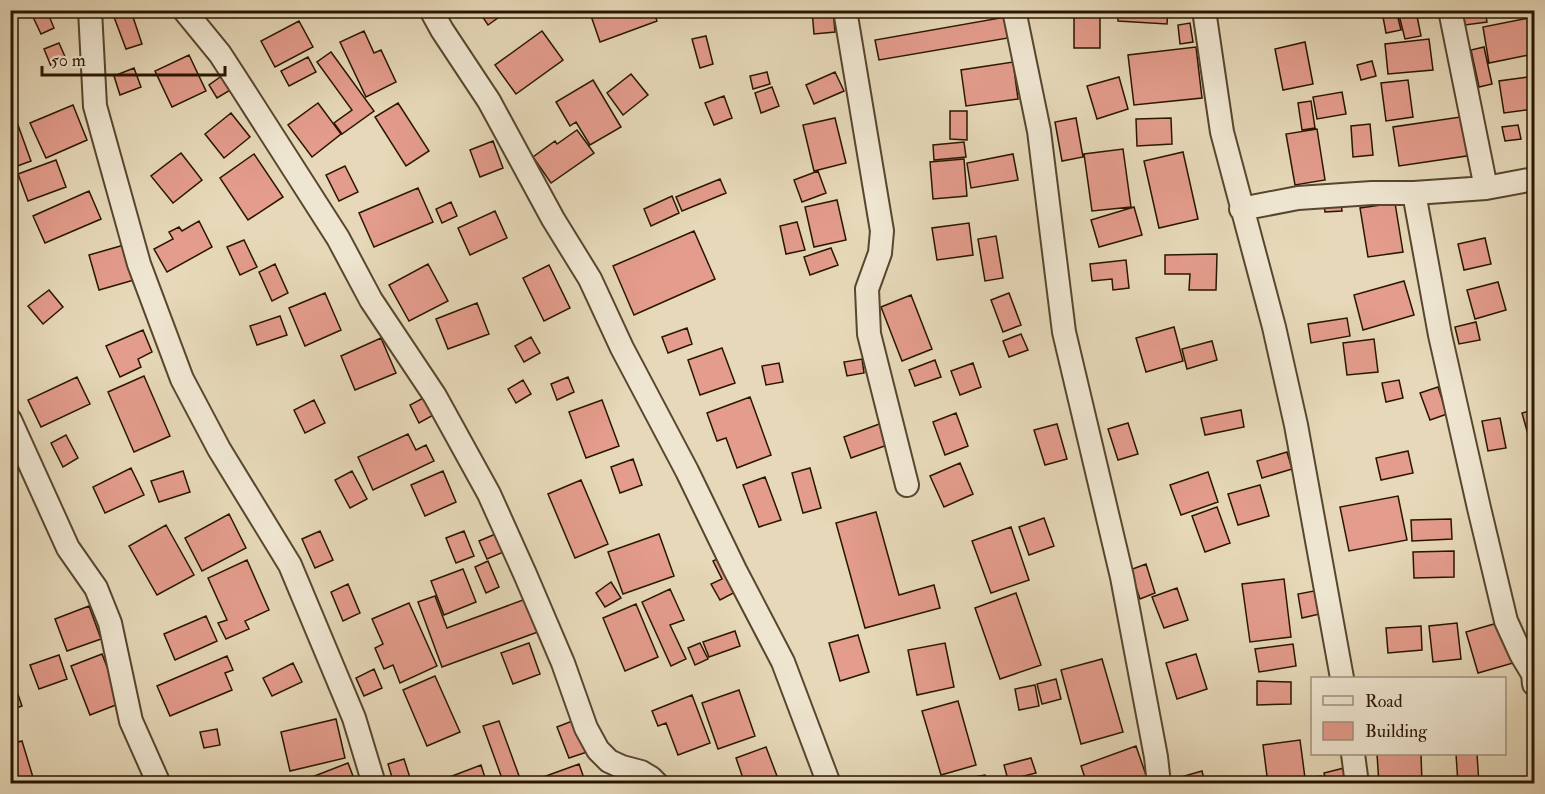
<svg xmlns="http://www.w3.org/2000/svg" width="1545" height="794" font-family="'IM FELL Double Pica',serif">
<rect width="100%" height="100%" fill="#e6d8b8"/>
<filter id="stains"><feTurbulence type="fractalNoise" baseFrequency=".00333" numOctaves="4"/><feColorMatrix values="0 0 0 0 .2 0 0 0 0 .09 0 0 0 0 .02 0 0 0 .5 -.17"/></filter>
<radialGradient id="worn" r=".72"><stop offset=".6" stop-color="#630" stop-opacity="0"/><stop offset="1" stop-color="#630" stop-opacity=".3"/></radialGradient>
<!-- building -->
<path fill="#e49c8c" stroke="#291600" stroke-width="1.5" d="M478 10H509L488 25Z
M589 10H653L657 21 600 42Z
M812 10H833L835 32 814 34Z
M1118 10H1168L1167 24 1118 21Z
M1463 10H1485L1487 22 1465 25Z
M47 11 54 28 41 34 33 17Z
M131 11 142 44 126 49 114 17Z
M1416 11 1421 36 1405 39 1399 15Z
M1074 12 1100 13V48H1074Z
M1397 14 1401 30 1386 33 1383 17Z
M1011 16 1014 37 879 60 875 40Z
M1534 17V54L1489 63 1483 27Z
M299 21 313 47 275 67 261 41Z
M1190 23 1193 42 1180 44 1178 25Z
M364 31 374 53 381 50 396 82 366 97 340 42Z
M542 31 563 60 516 94 495 65Z
M706 36 713 64 700 68 692 39Z
M1429 39 1433 70 1388 74 1385 44Z
M1305 42 1313 84 1283 90 1275 49Z
M59 43 66 59 51 66 44 49Z
M1196 47 1202 98 1134 105 1128 55Z
M1484 47 1492 84 1479 87 1471 50Z
M331 52 374 111 342 134 334 123 352 110 317 62Z
M189 55 206 91 172 107 155 71Z
M308 57 316 72 289 86 281 71Z
M1372 61 1376 76 1361 80 1357 65Z
M1013 62 1018 99 966 106 961 70Z
M134 68 141 87 120 95 114 76Z
M767 72 770 84 753 89 750 76Z
M835 72 844 91 814 104 806 85Z
M631 74 648 95 623 115 607 93Z
M223 75 232 89 217 98 209 85Z
M1534 76V109L1504 113 1499 81Z
M1119 77 1128 109 1097 119 1087 86Z
M593 80 621 127 590 145 576 122 570 126 556 102Z
M1408 80 1413 117 1386 121 1381 83Z
M772 87 779 106 761 113 755 93Z
M1342 92 1346 114 1317 119 1313 97Z
M724 96 732 118 714 125 705 103Z
M1311 101 1315 128 1302 130 1298 103Z
M10 103 31 161 12 168 10 162Z
M318 103 341 134 312 157 288 125Z
M398 103 429 151 406 166 375 117Z
M73 105 87 140 46 158 30 123Z
M950 111H967V140L950 139Z
M231 113 250 137 224 158 205 134Z
M1467 116 1473 155 1399 166 1393 127Z
M835 118 846 163 814 171 803 125Z
M1076 118 1083 157 1062 161 1055 122Z
M1171 118 1172 144 1137 146 1136 119Z
M1370 124 1373 155 1353 157 1351 126Z
M1518 125 1521 139 1505 141 1502 127Z
M1317 129 1325 180 1295 185 1286 134Z
M577 130 594 153 551 183 533 157 555 141 557 144Z
M493 141 503 168 480 177 470 150Z
M964 142 966 157 934 160 933 145Z
M1123 149 1131 207 1092 211 1084 154Z
M1183 152 1198 219 1159 228 1144 161Z
M181 153 202 180 173 203 151 176Z
M254 154 283 197 248 220 220 178Z
M1013 154 1018 180 971 188 967 163Z
M964 159 967 196 933 199 930 162Z
M56 160 66 187 28 201 18 174Z
M345 166 358 192 339 201 326 175Z
M818 171 826 193 802 202 794 180Z
M720 179 726 193 682 211 676 197Z
M418 188 433 222 374 247 359 213Z
M89 191 101 219 45 243 33 216Z
M1340 194 1342 211 1325 212 1323 196Z
M672 196 679 213 651 226 644 209Z
M837 200 846 240 814 247 805 207Z
M451 202 457 216 442 223 436 209Z
M1395 203 1403 252 1368 257 1360 208Z
M1134 207 1142 235 1099 247 1091 220Z
M495 211 507 238 470 255 458 228Z
M199 221 212 247 167 272 154 249 173 239 169 232 179 227 182 231Z
M797 222 805 250 786 254 780 226Z
M969 223 973 255 937 260 932 228Z
M694 231 715 279 634 315 613 266Z
M996 236 1003 278 985 281 978 239Z
M1485 238 1491 264 1464 270 1458 244Z
M244 240 257 267 240 275 227 247Z
M124 245 134 280 99 290 89 255Z
M831 248 838 265 810 275 804 257Z
M1217 254 1216 290H1189L1190 274H1165V255Z
M1126 260 1129 288 1113 290 1112 279 1092 281 1090 264Z
M275 264 288 293 272 301 259 272Z
M428 264 448 301 409 321 389 285Z
M549 265 570 308 544 321 523 278Z
M1404 281 1414 315 1363 330 1354 295Z
M1498 282 1506 310 1475 319 1467 290Z
M49 290 63 307 43 324 28 306Z
M325 293 341 330 305 346 289 308Z
M1009 293 1021 325 1003 332 991 300Z
M911 295 932 349 902 361 881 307Z
M477 303 489 334 448 349 436 319Z
M280 316 287 335 257 345 250 326Z
M1347 318 1350 336 1311 343 1308 324Z
M1476 322 1480 340 1459 344 1455 327Z
M1174 327 1183 361 1146 372 1136 338Z
M687 328 692 344 668 353 662 337Z
M143 330 152 352 138 359 141 367 120 377 106 346Z
M1021 334 1028 350 1009 357 1003 341Z
M531 337 540 353 524 362 515 346Z
M381 338 396 373 355 390 341 356Z
M1374 339 1378 372 1347 375 1343 343Z
M1212 341 1217 360 1187 369 1182 349Z
M722 348 735 383 700 395 688 360Z
M862 359 864 373 847 376 844 362Z
M935 360 941 377 915 386 909 370Z
M779 363 783 382 766 385 762 366Z
M973 363 981 387 960 395 951 371Z
M144 376 170 436 134 452 108 392Z
M77 377 90 404 41 427 28 400Z
M568 377 574 392 557 400 551 384Z
M523 380 531 394 516 403 508 389Z
M1399 380 1403 398 1386 402 1382 383Z
M1438 387 1447 414 1430 420 1420 393Z
M427 396 437 413 419 423 410 405Z
M750 397 771 455 737 468 726 438 717 441 707 413Z
M314 400 325 423 305 433 294 410Z
M602 400 619 446 586 458 569 412Z
M1241 410 1244 427 1205 435 1201 418Z
M1534 410V444L1531 445 1522 413Z
M956 413 968 446 945 455 933 422Z
M1500 418 1506 448 1488 451 1482 421Z
M882 423 890 444 851 458 844 437Z
M1128 423 1138 454 1118 460 1108 429Z
M1057 424 1067 459 1045 465 1034 430Z
M408 434 416 450 426 445 434 461 373 490 358 457Z
M66 435 78 458 63 467 51 443Z
M1408 451 1413 473 1381 480 1376 458Z
M1287 452 1292 469 1262 478 1257 461Z
M633 459 642 485 620 493 611 467Z
M960 463 973 494 944 507 930 476Z
M131 468 144 495 105 513 93 487Z
M810 468 821 508 803 513 792 473Z
M183 471 190 492 159 502 151 481Z
M352 471 367 499 350 508 335 480Z
M443 471 456 502 425 516 411 485Z
M1208 472 1218 502 1181 515 1170 485Z
M765 477 781 520 759 527 743 485Z
M581 480 608 544 575 558 548 494Z
M1260 485 1269 516 1238 525 1228 494Z
M1398 496 1407 540 1349 551 1340 507Z
M1217 507 1230 543 1205 552 1192 516Z
M876 512 899 595 934 585 940 608 865 628 836 523Z
M229 514 246 548 202 571 185 538Z
M1044 518 1054 546 1029 555 1019 527Z
M1451 519 1452 539 1412 541 1411 520Z
M166 525 194 575 157 595 129 546Z
M1011 527 1029 580 991 593 972 541Z
M505 530 513 548 487 559 479 541Z
M320 531 333 560 315 568 302 539Z
M464 531 474 556 456 563 446 538Z
M659 534 674 576 623 594 608 552Z
M1454 551V577L1414 578 1413 552Z
M725 555 743 588 720 600 711 584 722 579 713 561Z
M247 560 269 610 245 621 249 629 226 639 218 623 227 620 208 578Z
M488 561 499 587 486 593 475 567Z
M1146 564 1155 593 1140 599 1130 570Z
M463 569 476 602 444 615 431 581Z
M1284 579 1291 637 1250 642 1242 584Z
M611 582 621 598 605 607 596 593Z
M348 584 360 613 343 621 331 592Z
M1177 588 1188 620 1164 628 1152 597Z
M670 589 684 620 670 625 686 659 671 666 642 602Z
M1319 590 1324 613 1302 618 1298 594Z
M1016 593 1041 665 1000 679 975 608Z
M435 596 447 628 534 596 546 629 442 667 418 602Z
M409 603 437 666 400 683 393 665 384 669 375 648 383 644 372 619Z
M636 604 658 657 625 671 603 618Z
M89 606 101 639 67 651 55 619Z
M206 616 217 641 175 660 164 634Z
M1501 622 1513 663 1478 673 1466 632Z
M1457 623 1461 659 1433 662 1429 626Z
M1421 626 1422 650 1388 653 1386 628Z
M735 631 740 646 709 657 703 642Z
M858 635 869 672 840 681 829 643Z
M529 643 540 674 513 684 501 653Z
M700 643 708 659 695 665 688 648Z
M945 643 954 687 917 695 908 650Z
M1293 644 1296 666 1259 672 1255 649Z
M102 654 121 703 90 715 71 666Z
M1196 654 1207 689 1177 699 1166 663Z
M59 655 67 679 39 689 30 665Z
M227 656 233 670 225 673 232 690 170 716 157 686Z
M1102 659 1123 732 1081 744 1061 670Z
M293 663 302 682 272 696 263 678Z
M374 669 382 688 364 696 356 678Z
M435 676 460 732 427 746 403 690Z
M1056 679 1061 699 1042 704 1037 684Z
M10 680H13L22 706 10 710Z
M1257 681 1291 682V704L1257 705Z
M1035 685 1039 706 1019 710 1015 689Z
M739 690 755 736 718 749 702 703Z
M692 695 710 743 678 755 666 723 658 726 652 711Z
M958 701 976 765 941 775 922 711Z
M336 719 345 758 290 771 281 732Z
M575 720 587 752 569 758 557 727Z
M499 721 522 784H504L483 726Z
M217 729 220 745 204 748 200 732Z
M1300 740 1305 778 1321 776 1322 784H1268L1263 745Z
M22 741 35 784H10V744Z
M1136 746 1149 784H1087L1081 766Z
M766 747 780 784H745L736 758Z
M1377 754H1421L1422 784H1379Z
M1456 754H1477L1479 784H1458Z
M1031 758 1036 773 1008 780 1004 765Z
M404 759 412 784H394L388 764Z
M348 763 356 784H314L312 777Z
M579 764 586 784H524Z
M481 765 487 784H449L447 778Z
M1344 768 1348 784H1327L1324 773Z
M1202 771 1205 784H1183L1181 777Z
M985 775 987 784H944L943 782Z"/>
<g fill="none" stroke-linecap="round" stroke-linejoin="round">
<!-- street casing -->
<g stroke="#58462e" stroke-width="26">
<path id="street" d="M90 10 95 106 139 264 182 379 219 449 290 565 354 718 374 784
M184 10 220 54 242 88 338 238 371 300 435 396 489 494 525 574 563 663 586 728 598 750 609 761 622 767 641 772 651 778 657 784
M431 10 442 30 489 101 553 219 590 279 622 348 687 471 735 570 783 662 829 784
M845 10 882 231 880 253 867 289 869 334 907 485
M1014 10 1039 131 1064 332 1122 577 1156 757 1159 784
M1204 10 1222 132 1274 327 1296 425 1342 678
M1450 10 1486 188
M1414 193 1440 335 1479 508 1506 621 1521 654 1533 674 1534 684
M1241 209 1298 198 1372 193H1414L1486 188 1534 179
M10 420 68 548 96 588 110 623 131 721 159 784
M1353 754 1357 784"/>
</g>
<!-- street -->
<use href="#street" stroke="#efe6d1" stroke-width="22"/>
</g>
<!-- margin -->
<rect width="1545" height="794" fill="none" stroke="#e6d8b8" stroke-width="36"/>
<rect x="12" y="12" width="1521" height="770" fill="none" stroke="#291600" stroke-width="3"/>
<rect x="18" y="18" width="1509" height="758" fill="none" stroke="#291600" stroke-width="1.5"/>
<!-- legend -->
<rect x="1311" y="677" width="195" height="78" fill="#efe6d1" stroke="#a0937d" stroke-width="1.5"/>
<rect x="1323" y="696" width="30" height="9" fill="#efe6d1" stroke="#a0937d" stroke-width="1.5"/>
<text x="1365" y="707" font-size="18" fill="#291600">Road</text>
<rect x="1323" y="722" width="30" height="18" fill="#e49c8c" stroke="#a0937d" stroke-width="1.5"/>
<text x="1365" y="737" font-size="18" fill="#291600">Building</text>
<!-- scale -->
<path d="M42 66v9h183v-9" fill="none" stroke="#291600" stroke-width="3"/>
<text x="51" y="66" font-size="18" fill="#291600" stroke="#efe6d1" stroke-width="4.5" paint-order="stroke">50 m</text>
<rect width="100%" height="100%" filter="url(#stains)"/>
<rect width="100%" height="100%" fill="url(#worn)"/>
</svg>
